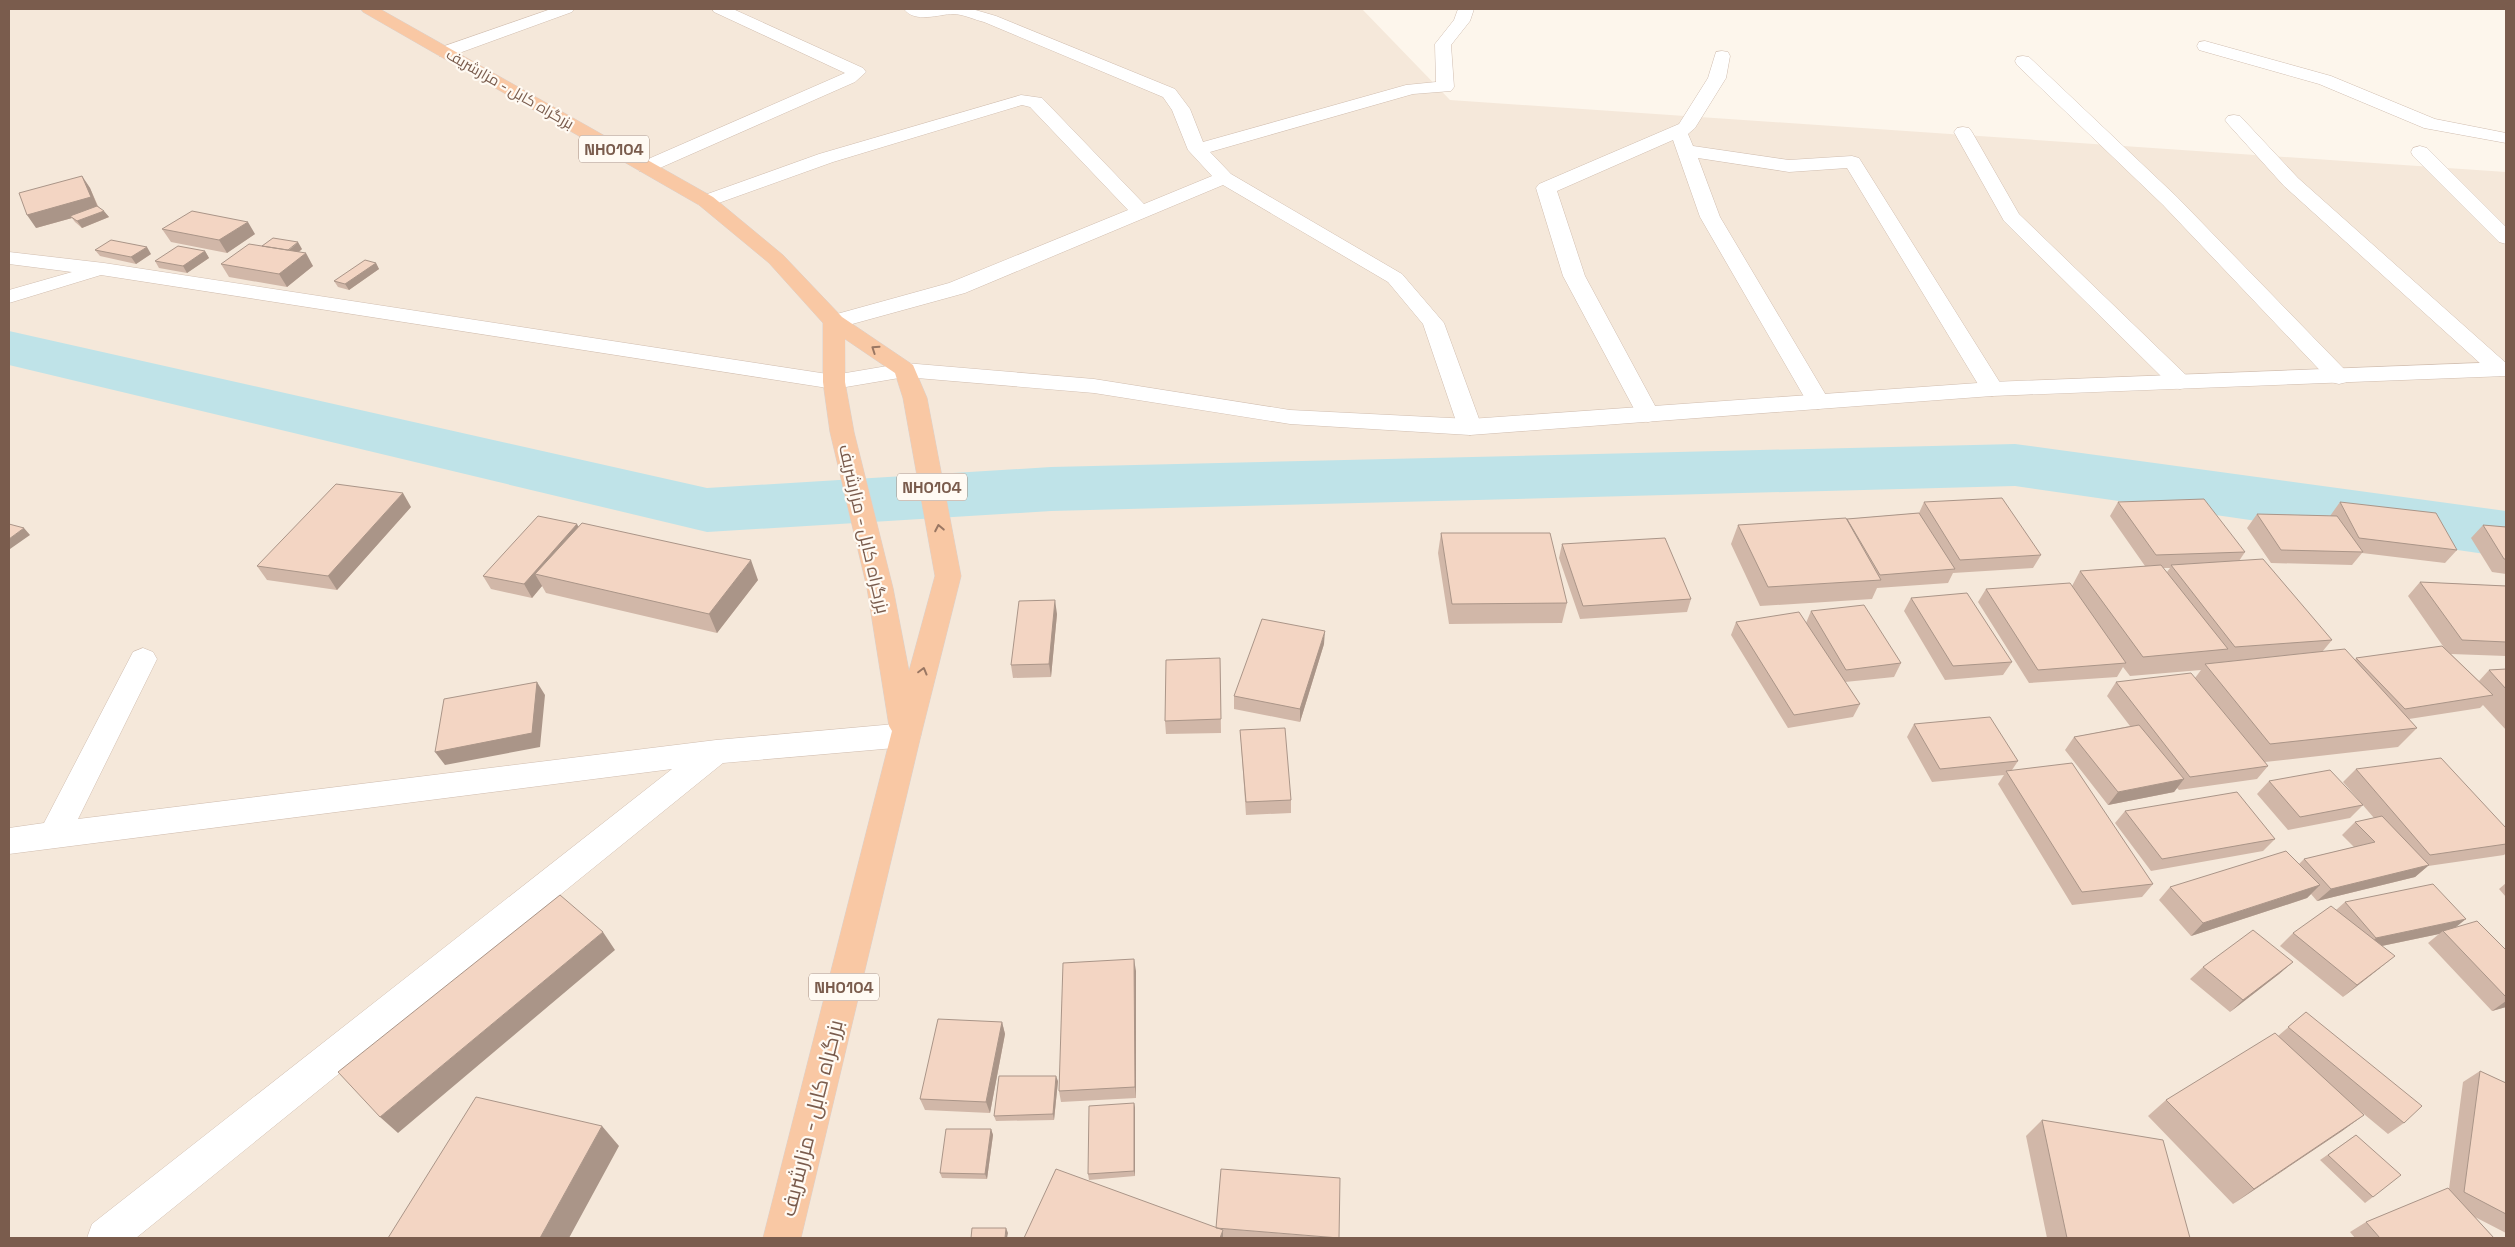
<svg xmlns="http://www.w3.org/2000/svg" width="2515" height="1247" font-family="'Space Grotesk',Cairo,sans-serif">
<rect width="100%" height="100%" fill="#fdf6ec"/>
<!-- residential -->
<path fill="#f5e8da" d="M9 9H1362L1450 100 2506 172V1238H9Z"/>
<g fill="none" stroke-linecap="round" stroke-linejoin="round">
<!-- river -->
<path fill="#bfe3e8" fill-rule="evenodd" d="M9 331 707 488 1051 467 2015 444 2506 511V557L2015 486 1051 511 707 532 9 365Z"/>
<!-- minor casing -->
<g stroke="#d1beb0" stroke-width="1">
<path id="minor" d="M551 9H574L572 12 451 56H439L437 52 439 48Z
M712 9H733L863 68 866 72 855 82 653 171H639L637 167 639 163 845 73 714 12Z
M904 9H972L996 16 1175 89 1190 109 1203 142 1406 85 1436 82 1435 44 1454 20 1458 9H1474L1470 21 1451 45 1454 87 1451 91 1413 94 1210 152 1231 174 1402 274 1444 323 1482 427 1478 432 1470 435 1462 432 1458 427 1423 324 1388 282 1223 185 965 293 834 329 826 327 823 322 826 317 949 283 1128 210 1030 107 1022 105 833 162 713 205H699L696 201 699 197 819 154 1021 95 1042 98 1144 204 1212 176 1188 150 1172 110 1163 97 984 22C975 20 963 14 953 14 939 14 915 24 904 9Z
M2205 41 2331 76 2435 119 2506 133V143L2424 128 2319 84 2199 50 2197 46 2199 42Z
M1722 51 1728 52 1730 56 1726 78 1695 128 1688 134 1693 146 1789 160 1852 156 1859 158 2004 389 2000 394 1992 396 1984 394 1847 168 1789 172 1698 158 1720 217 1830 402 1826 407 1818 409 1810 407 1700 217 1673 140 1557 191 1585 276 1660 415 1656 420 1648 422 1640 420 1563 276 1536 188 1539 184 1679 124 1708 78 1716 52Z
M2023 56 2029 57 2177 197 2347 372 2350 377 2347 382 2339 384 2331 382 2163 205 2017 65 2015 61 2017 57Z
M2234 115 2240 116 2298 178 2506 363V374L2500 376 2492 374 2284 186 2228 124 2225 120 2228 116Z
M1963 127 1969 128 1972 132 2019 214 2188 377 2191 382 2188 387 2180 389 2172 387 2004 221 1954 132 1957 128Z
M2420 146 2427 148 2506 227V244L2499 242 2413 156 2411 152 2413 148Z
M9 252 104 263 834 375 842 377 845 382 842 387 834 389 101 275 9 303V290L72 272 9 264Z
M143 648 153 652 157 659 78 819 716 740 906 723 916 727 921 735 916 743 906 747 723 763 136 1238H87L92 1224 672 769 9 854V828L44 823 133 652Z"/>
</g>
<!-- tertiary casing -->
<g stroke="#d1beb0" stroke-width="1">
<path id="tertiary" d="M2506 362V376L1992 396 1470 435 1290 424 1094 393 905 377 834 389 826 387 823 382 826 377 834 375 905 363 1094 379 1290 410 1470 419 1992 382Z"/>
</g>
<!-- trunk casing -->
<g stroke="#dad1cd" stroke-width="1">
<path id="trunk" d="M361 9H380L713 197 783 255 842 317 913 365 927 398 961 576 921 735 801 1238H763L892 731 889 726 867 588 830 432 823 382V323L769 263 699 205 363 12ZM845 339 895 373 903 398 935 576 909 671 893 588 854 432 845 382Z"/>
</g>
<!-- minor -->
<use href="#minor" fill="#fff" fill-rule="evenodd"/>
<!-- tertiary -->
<use href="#tertiary" fill="#fff" fill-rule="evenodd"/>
<!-- trunk -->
<use href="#trunk" fill="#f9c8a4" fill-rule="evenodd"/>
</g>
<!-- wall -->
<path fill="#d1b7a8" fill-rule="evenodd" d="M82 176 90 188 98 206 109 217 82 228 75 222 72 218 36 228Z
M162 229 255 234 227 253 171 242Z
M262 246 302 249 299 252 313 266 287 287 229 277 221 264Z
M95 250 151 254 136 264 100 256Z
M205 251 209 258 187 273 159 268 155 261Z
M376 263 379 269 349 290 338 287 334 281Z
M1924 502 2041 555 2033 568 1953 573 1948 583 1877 588 1872 599 1760 606 1731 544 1738 525 1847 519 1919 513Z
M2118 502 2245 552 2239 561 2332 640 2322 652 2355 660 2356 658 2445 649 2408 596 2420 582 2506 586V656L2451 654 2479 681 2489 670 2506 669V730L2483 705 2480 708 2409 719 2417 728 2398 747 2265 762 2268 766 2257 779 2179 790 2177 788 2174 792 2108 805 2065 750 2074 737 2130 726 2107 696 2116 682 2195 678 2201 670 2130 676 2123 667 2117 677 2029 683 1978 602 1986 589 2072 586 2080 571 2145 566 2110 516ZM2163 568H2170L2167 572Z
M2340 502 2457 550 2445 563 2362 553 2352 565 2271 563 2247 528 2257 514 2330 516Z
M411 507 337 590 267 580 257 566Z
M2483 525 2506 527V574L2492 572 2471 538Z
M579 526 758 580 717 633 546 593 542 586 532 598 491 589 483 576Z
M1441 533 1567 603 1562 623 1449 624 1438 553Z
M1562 544 1691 599 1687 612 1580 619 1559 558Z
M1911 598 2012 662 2003 675 1945 680 1904 611Z
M1811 611 1901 663 1894 677 1845 682 1860 704 1853 717 1788 728 1731 635 1736 622 1806 623Z
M1057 614 1051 677 1013 678 1011 665Z
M1324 644 1300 722 1234 709V696Z
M1220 658 1221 733 1166 734 1165 721Z
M1914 724 2018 761 2012 770 2153 884 2142 897 2072 905 1998 784 2004 775 1932 782 1907 737Z
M1240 730 1291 800V813L1246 815 1241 743Z
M2356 769 2506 828V853L2504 855 2428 866 2415 877 2317 901 2311 894 2307 898 2191 936 2159 900 2170 887 2299 864 2304 859 2354 847 2342 835 2355 822 2374 818 2343 782Z
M2269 781 2363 805 2350 818 2288 830 2257 794Z
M2125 811 2275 839 2263 851 2151 871 2115 823Z
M2506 883V897L2499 889Z
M2345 902 2456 927 2506 950V1007L2492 1011 2428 943 2439 934 2382 946 2380 968 2343 997 2280 946 2293 933 2336 910Z
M2293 962 2279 974 2230 1012 2190 979 2203 967Z
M1136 971V1098L1061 1102 1059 1091Z
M2306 1012 2404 1123 2388 1134 2347 1100 2364 1115 2342 1131 2233 1204 2148 1116 2166 1100 2278 1036Z
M1002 1022 1005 1034 990 1113 925 1110 920 1099Z
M2480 1071 2506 1083V1233L2475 1217 2494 1238H2355L2350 1232 2366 1222 2449 1189 2463 1082Z
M1058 1081 1054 1120 996 1121 994 1116Z
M1134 1103 1135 1108V1176L1089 1180 1088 1174Z
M2042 1120 2190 1238H2047L2026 1136Z
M991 1129 993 1135 987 1179 942 1178 940 1173Z
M2356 1135 2373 1197 2365 1203 2320 1160Z
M1216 1228 1339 1238H1024Z"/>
<!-- shaded-wall -->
<path fill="#aa9588" d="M82 176 90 188 99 210 70 216 72 218 36 228 27 215Z
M104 211 109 217 82 228 77 221Z
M248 222 255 234 227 253 219 240Z
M298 242 302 249 291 258 287 252Z
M147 247 151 254 136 264 131 257Z
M205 251 209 258 187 273 183 266Z
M306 253 313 266 287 287 279 274Z
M376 263 379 269 349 290 345 284Z
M403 493 411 507 337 590 328 576Z
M577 524 584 537 535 574 542 586 532 598 524 584Z
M24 528 30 535 10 549 9 548V539Z
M751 560 758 580 717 633 709 614Z
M1055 600 1057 614 1051 677 1049 664Z
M1325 631 1324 644 1300 722V709Z
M537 682 545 695 540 747 445 765 435 752Z
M2184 779 2174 792 2108 805 2118 792Z
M2429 865 2415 877 2317 901 2331 889Z
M2320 885 2307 898 2191 936 2203 923Z
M2466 919 2451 931H2443L2439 934 2362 950 2376 938Z
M603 932 615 950 398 1133 380 1117Z
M2395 956 2380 968 2343 997 2357 985Z
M1134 959 1136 971V1098L1135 1087Z
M2293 962 2279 974 2230 1012 2243 1000Z
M2506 1001V1007L2492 1011Z
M1002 1022 1005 1034 990 1113 986 1102Z
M1056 1076 1058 1081 1054 1120 1053 1114Z
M1134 1103 1135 1108V1176L1134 1171Z
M2364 1115 2342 1131 2233 1204 2254 1189Z
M602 1126 619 1146 569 1238H540Z
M991 1129 993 1135 987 1179 985 1174Z
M1006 1228 1008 1233 1007 1238H1005Z
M1223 1230V1238H1220Z"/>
<!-- building -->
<path fill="#f3d5c3" stroke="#aa9588" d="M82 176 91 197 27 215 19 193Z
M97 206 104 211 77 221 70 216Z
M192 211 248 222 219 240 162 229Z
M273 238 298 242 288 250 262 246Z
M111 240 147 247 131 257 95 250Z
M249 244 306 253 279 274 221 264Z
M178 246 205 251 183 266 155 261Z
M365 260 376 263 345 284 334 281Z
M336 484 403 493 328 576 257 566Z
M2002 498 2041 555 1960 560 1924 502Z
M2204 499 2245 552 2156 555 2118 502Z
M2340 502 2436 513 2457 550 2359 538Z
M1919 513 1955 569 1880 575 1847 519Z
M2257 514 2337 516 2363 552 2281 550Z
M538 516 577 524 524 584 483 576Z
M1846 518 1881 580 1768 587 1738 525Z
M582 523 751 560 709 614 535 574Z
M9 524 24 528 9 539Z
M2483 525 2506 527V559H2504Z
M1441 533H1550L1567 603 1452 604Z
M1665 538 1691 599 1583 606 1562 544Z
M2263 559 2332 640 2235 647 2171 565Z
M2161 565 2228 649 2143 657 2080 571Z
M2420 582 2506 586V642L2462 640Z
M2070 583 2126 663 2038 670 1986 589Z
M1967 593 2012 662 1953 666 1911 598Z
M1055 600 1049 664 1011 665 1019 601Z
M1864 605 1901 663 1846 670 1811 611Z
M1799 612 1860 704 1794 715 1736 622Z
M1262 619 1325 631 1300 709 1234 696Z
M2442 646 2493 695 2405 709 2356 658Z
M2345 649 2417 728 2270 744 2205 664Z
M1220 658 1221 719 1165 721 1166 660Z
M2506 669V689L2489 670Z
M2191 673 2268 766 2190 777 2116 682Z
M537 682 532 733 435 752 444 699Z
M1990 717 2018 761 1940 769 1914 724Z
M2139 725 2184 779 2118 792 2074 737Z
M1285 728 1291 800 1246 802 1240 730Z
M2441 758 2506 828V844L2430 855 2356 769Z
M2072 763 2153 884 2082 892 2006 771Z
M2330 770 2363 805 2300 817 2269 781Z
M2237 792 2275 839 2162 859 2125 811Z
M2382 816 2429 865 2331 889 2304 859 2375 842 2355 822Z
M2286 851 2320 885 2203 923 2170 887Z
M2433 884 2466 919 2376 938 2345 902Z
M560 895 603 932 380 1117 338 1072Z
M2331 906 2395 956 2357 985 2293 933Z
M2477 921 2506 950V997L2443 931Z
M2253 930 2293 962 2243 1000 2203 967Z
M1134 959 1135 1087 1059 1091 1063 963Z
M2306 1012 2422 1106 2404 1123 2288 1027Z
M938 1019 1002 1022 986 1102 920 1099Z
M2275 1033 2364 1115 2254 1189 2166 1100Z
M2480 1071 2506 1083V1214L2464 1192Z
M999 1076H1056L1053 1114 994 1116Z
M476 1097 602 1126 540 1238H388Z
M1134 1103V1171L1088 1174 1089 1106Z
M2042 1120 2163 1140 2190 1238H2067Z
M946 1129H991L985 1174 940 1173Z
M2356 1135 2401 1175 2373 1197 2328 1155Z
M1056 1169 1223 1230 1220 1238H1024Z
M1221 1169 1340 1178 1339 1238 1216 1228Z
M2448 1188 2494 1238H2380L2366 1222Z
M972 1228H1006L1005 1238H971Z"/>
<!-- one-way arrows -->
<defs><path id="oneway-chevron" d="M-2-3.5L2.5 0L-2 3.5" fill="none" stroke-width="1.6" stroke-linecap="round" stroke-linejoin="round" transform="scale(1.25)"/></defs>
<g stroke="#9a7763">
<use href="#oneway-chevron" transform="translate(875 349) rotate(-146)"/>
<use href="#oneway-chevron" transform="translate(939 528) rotate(-101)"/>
<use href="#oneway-chevron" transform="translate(923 671) rotate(-75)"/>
</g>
<g text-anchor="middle" stroke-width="4.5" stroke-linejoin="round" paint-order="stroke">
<!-- far-street labels -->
<g font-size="15" fill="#7a5c4d" stroke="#fffaf3">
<text transform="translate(510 89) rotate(30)" y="5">بزرگراه کابل - مزارشریف</text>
</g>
<!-- shield labels -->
<g fill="#fffaf3" stroke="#a28b7f" stroke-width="1">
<rect x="579" y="135.5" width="70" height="27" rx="4"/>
<rect x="897" y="473.5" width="70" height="27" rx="4"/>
<rect x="809" y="973.5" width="70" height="27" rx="4"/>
</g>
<g font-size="16" font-weight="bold" fill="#7a5c4d">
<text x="614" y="155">NH0104</text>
<text x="932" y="493">NH0104</text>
<text x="844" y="993">NH0104</text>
</g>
<!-- street labels -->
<g font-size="18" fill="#7a5c4d" stroke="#fffaf3">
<text transform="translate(864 529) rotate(77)" y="6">بزرگراه کابل - مزارشریف</text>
</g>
<!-- near-street labels -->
<g font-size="21" fill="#7a5c4d" stroke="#fffaf3">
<text transform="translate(812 1118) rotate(-76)" y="7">بزرگراه کابل - مزارشریف</text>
</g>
</g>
<!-- border -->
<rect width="2515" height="1247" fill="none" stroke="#7a5c4d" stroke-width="20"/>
</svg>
